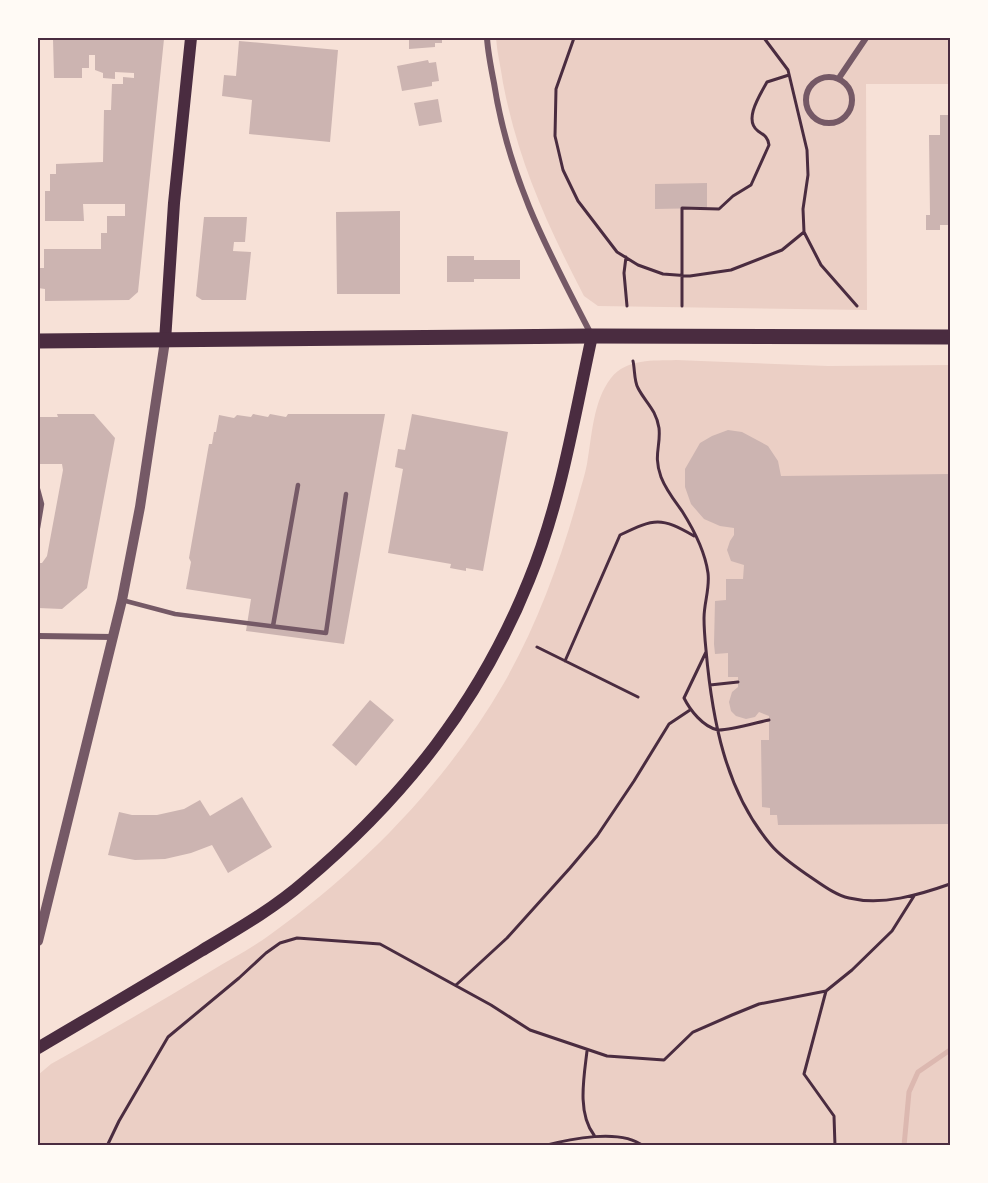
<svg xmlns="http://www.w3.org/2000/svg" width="988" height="1183" font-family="'Public Sans',sans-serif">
<rect width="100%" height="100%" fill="#f7e1d7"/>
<!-- green -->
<path fill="#ebcfc5" d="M496 38H950V84H866L867 310 598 306 584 296C547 225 518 161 503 83 501 68 497 53 496 38Z
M676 360 828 366 950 365V1145H38V1075L51 1064C105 1034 158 1003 211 971 231 959 252 948 271 934 364 867 446 783 504 683 537 625 560 562 578 498 581 486 585 475 587 464 592 436 593 401 611 378 627 358 653 361 676 360Z"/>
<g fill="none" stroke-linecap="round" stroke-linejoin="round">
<!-- stream -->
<path stroke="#dcb8b0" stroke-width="5" d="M904 1146 909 1092 918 1072 950 1050"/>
</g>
<!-- building -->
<path fill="#ccb4b1" d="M409 38H442V43H435V47L409 49Z
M53 39H164L138 292 129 300 45 301V289L38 288V268H44V249H101V233H107V216H125V204H83L84 221H45V191H50V174H56V164L103 162 104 110H111L112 84H123V77L134 78V73L115 72V79L103 78V73L95 70V55H89V68H82V78H54Z
M239 41 338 50 330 142 249 134 252 100 222 96 224 75 236 76Z
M428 60 429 63 436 62 439 81 432 82V86L402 91 397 66Z
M438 99 442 122 419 126 414 103Z
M940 115H950V225H940V230H926V215H930L929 135H940Z
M707 183V208L655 209V184Z
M400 211V294H337L336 212Z
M204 217H247L245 242H234L233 251 251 252 246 300H202L196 296Z
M447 256H474V260H520V279H474V282H447Z
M57 414H94L115 438 87 588 62 609 38 608V563H42L47 556 63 470 62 464H38V417H58Z
M253 414 268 417 270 414 286 417 288 414H385L344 644 246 631 251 599 186 589 191 562 189 558 209 444H212L214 432H216L219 415 234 418 237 415 251 417Z
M412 414 508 432 483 571 466 568V571L450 568 451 564 388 553 403 469 395 467 398 449 405 450Z
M728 430 742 432 768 446 778 461 781 476 950 474V824L778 825 777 815H770V808L762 807 761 740H769V716L759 712 755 717 746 719 736 716 731 711 729 702 732 692 738 687V677H728V653L715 654 714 644 715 601 726 600V579H743L744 565 731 561 727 550 730 541 734 535V528L720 526 704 519 691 504 685 487V469L700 443 712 436Z
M370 700 394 720 356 766 332 745Z
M242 797 272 847 228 873 212 845 191 853 165 859 135 860 108 855 119 812 132 815H157L184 809 200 800 210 816Z"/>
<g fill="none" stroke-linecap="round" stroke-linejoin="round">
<!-- path -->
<path stroke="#4a2c40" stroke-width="3" d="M574 38 556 89 555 136 563 170 578 201 617 252 638 265 663 274 690 276 731 270 782 250 804 232 803 209 808 175 807 150 788 70 764 38
M804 232 821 265 857 306
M626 257 624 273 627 306
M682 306V208L719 209 733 196 751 185 769 145C768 137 764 135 758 131 743 120 760 95 767 82L789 75
M633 361C635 370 634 381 638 388 645 402 656 409 659 428 661 446 653 455 661 477 666 490 674 500 682 511 694 530 705 551 708 573 710 588 704 603 704 618 704 629 705 640 706 650 712 718 725 791 771 845 781 857 796 867 809 876 821 884 835 895 849 898 882 906 919 895 950 884
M537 647 638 697
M706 652 684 698C690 710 703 727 718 730 727 731 759 722 769 720
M565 661 620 535C655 518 661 517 694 536
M710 685 738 682
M456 985 507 938 570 868 597 836 634 781 669 724 690 710
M826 991 804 1074 834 1116 835 1146
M587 1051C584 1077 577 1113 594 1135
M107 1146 119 1121 168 1037 239 978 266 953 280 943 297 938 380 944 491 1005 530 1030 607 1056 664 1060 693 1032 732 1015 759 1004 826 991 852 970 892 931 914 896
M543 1146C569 1139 621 1128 643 1146"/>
<!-- service -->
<path stroke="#755966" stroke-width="4.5" d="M38 489 42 504 38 528
M122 600 175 614 326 633 346 494
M273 626 298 485"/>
<!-- minor -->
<path stroke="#755966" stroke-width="6" d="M487 38C488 53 491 68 494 83 509 180 548 251 592 336
M806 100a23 23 0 1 1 46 0a23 23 0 1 1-46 0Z
M839 78 866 38
M38 636 113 637"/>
<!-- tertiary -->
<path stroke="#755966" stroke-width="10" d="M38 941 122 600 140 507 165 341"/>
<!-- secondary -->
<path stroke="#4a2c40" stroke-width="12" d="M165 341 174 203 191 38
M38 1048C92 1016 147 984 201 951 236 930 273 909 304 882 404 798 480 702 529 580 561 502 574 418 592 336"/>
<!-- primary -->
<path stroke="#4a2c40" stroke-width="15" d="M38 341 592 336 950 337"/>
</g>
<!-- border -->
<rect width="988" height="1183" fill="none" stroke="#fffaf5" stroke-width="78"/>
<rect x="39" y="39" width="910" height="1105" fill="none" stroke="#4a2c40" stroke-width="2"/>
</svg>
